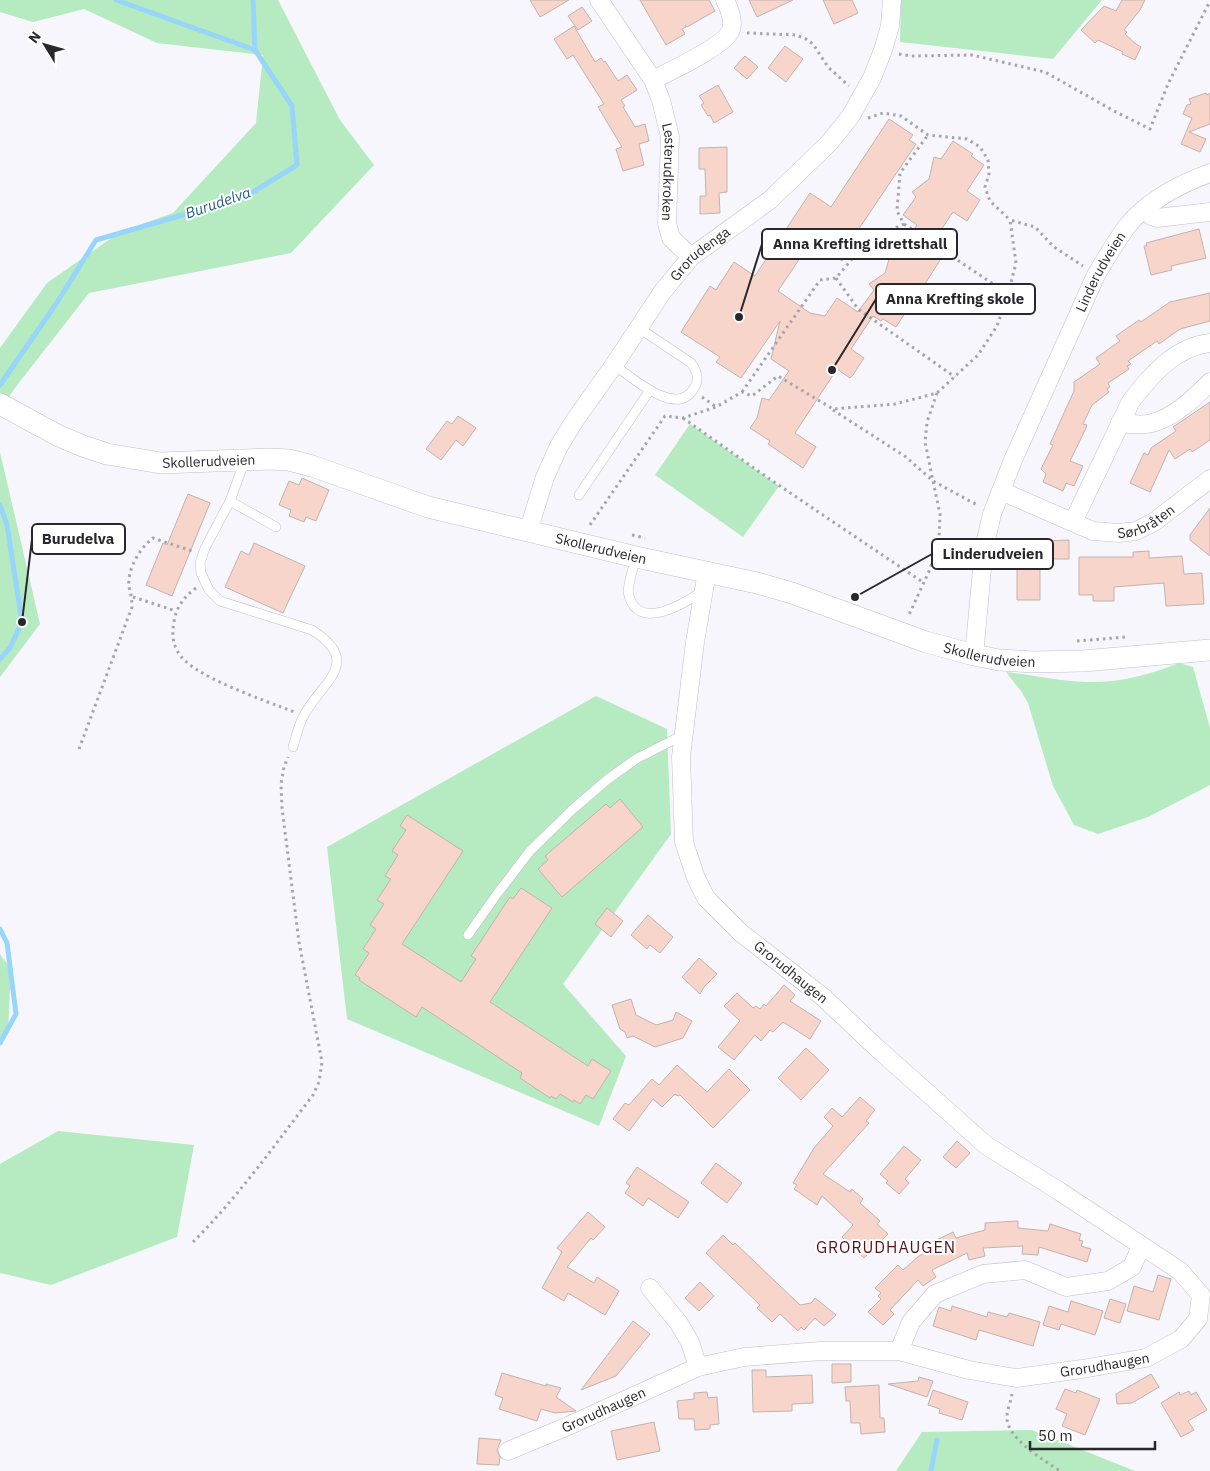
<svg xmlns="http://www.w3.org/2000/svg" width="1210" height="1471" font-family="'IBM Plex Sans',sans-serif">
<rect width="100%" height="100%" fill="#f7f6fd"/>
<!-- green -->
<path fill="#b6eac0" d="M0 0H278L340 120 374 165 291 253 89 293 18 384 0 409V348L47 283 120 232 173 213 256 123 263 55 157 43 84 9 33 22 0 12Z
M901 0H1102L1053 59 900 42Z
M690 424 779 486 743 537 655 475Z
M0 452 40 624 0 677Z
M1179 663 1193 667 1210 728V785L1148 817 1098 834 1074 825 1053 786 1028 703 1021 691 1006 672C1032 675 1059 681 1086 682 1119 683 1149 675 1179 663Z
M596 696 667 729 671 834 563 984 626 1056 599 1126 347 1019 327 847Z
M0 954 11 969 8 1031 0 1045Z
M58 1131 194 1145 177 1237 51 1285 0 1273V1164Z
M1032 1430 1135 1471H896L922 1432Z"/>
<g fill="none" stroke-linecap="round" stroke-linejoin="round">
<!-- stream -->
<path stroke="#97d5fb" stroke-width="5" d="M253 0 255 50
M0 385 56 304 96 240 245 197 297 165 292 106 255 50 116 0
M0 505 7 525 22 622 10 648 0 659
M0 929 7 943 16 1014 0 1043
M931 1471 937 1440"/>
</g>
<!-- building -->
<path fill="#f8d5ca" stroke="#c0b3ae" d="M530 0H569L540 17Z
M640 0H709L715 11 687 27 685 25 686 27 682 29 685 34 666 45Z
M749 0H793L757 17Z
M823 0H852L858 13 834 24Z
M1122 0H1145L1140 10 1124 30 1127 32 1125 34 1136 44 1141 47 1135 60 1122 54 1123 52 1098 40 1095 43 1081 30 1104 6 1116 11Z
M582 7 592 21 578 30 568 16Z
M574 26 595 62 601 58 604 62 605 61 618 81 627 75 637 90 621 100 625 106 623 107 635 127 645 124 649 141 639 144 644 165 623 171 616 149 622 147 598 107 604 104 573 55 567 59 554 39Z
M785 46 803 59 786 82 768 68Z
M745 56 758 67 747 79 734 68Z
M718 85 733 112 714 123 710 115 708 116 701 105 704 103 699 96Z
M1206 93 1207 95 1210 93V124L1189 132 1206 139 1200 152 1181 144 1192 118 1183 114 1187 105 1191 104 1189 99Z
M889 119 913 135 909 140 916 144 848 245 851 248 842 261 812 240 778 291 810 313 825 316 837 298 858 312 874 290 869 284 885 273 892 249 899 251 917 225 903 215 916 197 912 192 929 179 934 157 941 159 953 141 973 154 971 156 984 165 967 191 980 200 967 221 953 212 929 248 942 257 925 284 938 293 927 310 925 313 911 304 896 327 883 319 881 321 873 316 851 349 864 358 853 375 850 378 837 369 795 433 816 447 803 468 768 444 770 441 750 428 757 418 762 398 769 400 789 371 771 359 780 321 741 378 716 362 720 357 681 332 710 286 716 290 734 262 755 276 810 193 831 207Z
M727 147V192L719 193 720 213 700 214V196H706L705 169H699V148Z
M1199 229 1206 258 1171 266 1172 270 1151 275 1144 246H1147L1146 243Z
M1210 293V321L1180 329 1159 344 1157 341 1128 361 1131 364 1127 366 1129 369 1108 383 1110 387 1107 389 1109 392 1092 405 1083 424 1087 425 1086 428 1070 461 1083 466 1074 486 1066 483 1063 491 1043 482 1046 474 1041 469 1053 445 1050 444 1074 391V382L1100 364 1096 358 1120 341 1116 336 1139 320 1141 322 1170 302Z
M1210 402V440L1192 452 1190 449 1175 459 1169 450 1150 492 1130 483 1144 453 1148 455 1151 448 1176 431 1173 427Z
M458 416 476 428 463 446 456 440 441 460 426 449 447 421 452 424Z
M302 478 329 490 316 521 306 517 304 522 289 516 291 510 279 505 289 481 299 485Z
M188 494 210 503 172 596 146 585 163 543 167 545Z
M1210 508V556L1190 540V535Z
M1069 540V559H1045V541Z
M254 543 305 566 283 613 225 587 241 551 249 555Z
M1149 551V558L1182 556 1184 574 1202 573 1204 604 1166 606 1164 583 1114 587V601H1093V595H1079V557H1133V552Z
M1017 557H1040V600H1017Z
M620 799 643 827 562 897 538 869 548 860 545 856 606 804 610 808Z
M407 815 463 851 402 944 461 982 476 959 471 956 510 897 513 899 521 888 552 908 490 1002 588 1066 592 1059 611 1071 593 1099 586 1095 580 1104 574 1100 573 1102 560 1094 556 1099 551 1096 550 1098 520 1078 522 1073 422 1007 416 1017 359 980 360 978 355 975 369 953 363 949 376 929 370 925 384 904 377 900 391 879 385 876 398 855 392 851 406 830 400 826Z
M607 908 623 921 611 937 595 924Z
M648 915 673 937 660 953 650 945 647 949 631 935Z
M699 958 717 974 704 987 700 994 682 977Z
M784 985 795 995 790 1001 821 1021 810 1039 783 1022 773 1032 770 1030 761 1041 755 1035 734 1060 718 1047 740 1021 724 1006 737 993 753 1008 756 1006 760 1009 764 1004 766 1006Z
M631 999 636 1015 656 1025 673 1020 676 1012 692 1021 683 1038 655 1047 633 1036 627 1038 625 1032 620 1029 612 1005Z
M806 1048 829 1070 801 1100 778 1078Z
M677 1065 707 1092 729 1069 750 1090 713 1128 680 1095 678 1096 675 1094 662 1107 653 1099 629 1131 613 1119 625 1103 629 1105 652 1079 659 1085Z
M860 1097 875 1110 866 1121 869 1123 823 1174 850 1192 852 1189 863 1199 860 1203 880 1221 877 1224 888 1234 864 1258 842 1237 853 1225 822 1196 817 1205 794 1189 797 1185 793 1183 814 1148 833 1126 824 1117 832 1108 842 1117Z
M957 1141 970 1153 956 1168 943 1157Z
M904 1146 921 1160 905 1179 909 1183 899 1194 886 1183 888 1181 880 1174Z
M716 1163 742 1183 727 1203 701 1183Z
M637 1167 689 1202 678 1218 648 1198 643 1206 625 1193 630 1186 626 1183Z
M588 1212 605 1227 593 1240 591 1238 567 1267 594 1283 597 1277 619 1291 605 1315 568 1293 564 1301 542 1288 562 1252 557 1248Z
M1018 1221V1228L1048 1231 1050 1224 1081 1234 1079 1240 1083 1241 1081 1246 1091 1249 1087 1262 1039 1247 1038 1255 1022 1254 1023 1246 983 1248 985 1256 969 1260 967 1253 932 1270 936 1277 923 1286 918 1280 890 1310 894 1314 883 1325 868 1312 881 1299 878 1296 881 1293 875 1288 898 1265 903 1270 919 1256 927 1252 924 1246 953 1232 956 1238 985 1230V1223Z
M723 1235 733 1245 735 1243 800 1305 811 1303 815 1298 836 1315 824 1326 815 1318 804 1330 801 1327 798 1331 780 1314 772 1322 757 1308 760 1305 706 1253Z
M1158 1275 1171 1279 1159 1320 1127 1311 1134 1286 1153 1292Z
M700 1282 714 1296 699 1311 685 1298Z
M1110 1299 1126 1304 1120 1323 1104 1318Z
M1071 1301 1103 1311 1095 1335 1061 1324 1059 1330 1043 1325 1049 1306 1068 1312Z
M952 1306 987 1317 988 1312 1007 1317 1009 1313 1040 1322 1033 1346 979 1330 976 1340 933 1326 939 1307 951 1311Z
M633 1321 650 1334 616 1376 581 1390Z
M832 1364H851V1382L832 1383Z
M752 1370H766V1377L812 1375 813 1403 792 1404V1411L753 1412Z
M502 1373 546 1386V1384L561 1388 556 1397 576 1411 555 1413 541 1409 537 1421 499 1409 503 1398 495 1395Z
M1151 1374 1159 1387 1132 1403 1117 1404 1116 1394Z
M919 1377 933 1381 927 1397 888 1384 918 1381Z
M879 1385 880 1418H884L885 1432 861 1434 860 1423H851L850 1401H846L845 1387Z
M1065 1389 1076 1393 1077 1390 1100 1399 1085 1435 1062 1426 1067 1414 1056 1409Z
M933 1390 968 1402 962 1420 939 1413 940 1409 928 1405Z
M1189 1391 1191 1395 1196 1392 1207 1410 1188 1421 1194 1430 1181 1437 1161 1403 1179 1392 1180 1395Z
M707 1392 708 1398 717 1397 719 1424 710 1425V1429L695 1430 694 1419H679L677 1401 694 1399V1393Z
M654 1422 660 1451 617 1460 611 1431Z
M479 1438 501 1440 497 1450 500 1457 499 1465 477 1464Z"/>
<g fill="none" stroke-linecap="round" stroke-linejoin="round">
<!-- service casing -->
<g stroke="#c0beca" stroke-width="10">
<path id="service" d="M614 365C632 377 677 419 694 388 700 379 697 371 691 363L639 328
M245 460 230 501 205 548 200 563 201 573 209 590 220 601 312 630C364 663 321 682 303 717 298 727 296 737 293 747
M579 495 650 390
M230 501 276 527
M636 557C634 567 626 587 629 596 639 632 685 603 703 591
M468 935 497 894 530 851 573 809 608 779 636 759 683 735"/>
</g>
<!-- minor casing -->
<g stroke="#c0beca" stroke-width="19">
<g id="minor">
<path id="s1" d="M599 0 653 80 661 100 670 137 667 223 671 238 691 257"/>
<path d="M653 80C670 71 725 46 731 30 734 21 729 8 725 0"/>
<path d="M1144 209 1151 216 1157 218 1210 212"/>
<path d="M1120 423C1131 424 1142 426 1152 423 1175 417 1194 398 1210 382"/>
<path id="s2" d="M1001 491 1093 531 1119 533 1136 531 1154 522 1210 479"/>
<path d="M1073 522 1131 401C1151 375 1175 347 1210 343"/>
<path id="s3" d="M528 532 545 477 559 446 575 420 614 365 663 291 691 257 770 200 829 143 850 117 872 78 883 50 890 26 892 0"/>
<path id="s4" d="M974 655 984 548 992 514 1013 460 1096 275C1106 258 1116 241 1128 225 1149 200 1180 184 1210 173"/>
<path d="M650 1288 678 1322 690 1342 698 1367"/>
<path d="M899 1351 911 1322 935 1294 983 1274 1025 1270 1066 1287 1108 1281 1132 1267 1141 1246"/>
<path id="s5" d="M508 1451 568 1426 698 1367 744 1357 821 1351H899L969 1370 1016 1378 1082 1369 1146 1358 1181 1339 1198 1319 1201 1295 1180 1271 1059 1191 987 1146 878 1049 823 997 741 933 706 898 696 878 684 842 681 757 695 642 707 572"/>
</g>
</g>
<!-- tertiary casing -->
<g stroke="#c0beca" stroke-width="22">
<g id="tertiary">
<path id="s6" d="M0 404 59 436 83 446 107 454 161 463 271 459 289 460 312 466 428 507 636 557 757 583 792 593 926 642 974 655 999 660 1034 662 1083 661 1210 650"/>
</g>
</g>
<!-- path -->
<path stroke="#a6a5ab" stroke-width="3" stroke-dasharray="2.5 4" stroke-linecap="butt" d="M747 33 796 35 806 39 813 44 828 67 849 86
M899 54 911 56 972 55 1045 72 1114 111 1150 129 1168 84 1210 1
M868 118 883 113 901 116 928 135 967 139 980 147 988 160 989 174 985 187 990 201 1010 220
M904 224 1008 294
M836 278 858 309 955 377
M742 392 820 280 836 278 873 234 893 229 904 224 897 211 900 173 928 135
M937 393 927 422 925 442 933 481 979 506
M702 397 715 406
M833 410 906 457 933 481 940 514 939 539 930 569 908 617
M683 418 771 480 924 583
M590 525 665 416 683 418 716 407 742 392 752 396 778 376 833 409 895 404 937 393 978 355 997 326 1008 294 1016 263 1010 220 1035 227 1054 247 1083 266
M632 535 645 538
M196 588C184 597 176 607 174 622 172 633 172 642 178 652 190 676 267 701 294 712
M133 597 176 611
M1077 641 1126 637
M79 749 132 607C132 599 131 595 129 587 127 569 140 548 153 538L192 551
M193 1242C238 1197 274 1146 313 1095L319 1082 322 1062 299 942 282 808 281 784 284 767 288 757
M1012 1394C1011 1401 1007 1410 1007 1417 1006 1438 1045 1461 1060 1471"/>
<!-- service -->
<use href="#service" stroke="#fff" stroke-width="9"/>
<!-- minor -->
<use href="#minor" stroke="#fff" stroke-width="18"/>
<!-- tertiary -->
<use href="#tertiary" stroke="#fff" stroke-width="21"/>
</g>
<g text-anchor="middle" stroke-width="4" stroke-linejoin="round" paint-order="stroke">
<!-- street labels -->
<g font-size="14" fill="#28272b" stroke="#fff">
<text dy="5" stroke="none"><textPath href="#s1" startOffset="191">Lesterudkroken</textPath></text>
<text dy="5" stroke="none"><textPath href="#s3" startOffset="331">Grorudenga</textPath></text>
<text dy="5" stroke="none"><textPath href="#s4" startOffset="408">Linderudveien</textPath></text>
<text dy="5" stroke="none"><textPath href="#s6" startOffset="221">Skollerudveien</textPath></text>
<text dy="5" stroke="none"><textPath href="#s2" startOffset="156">Sørbråten</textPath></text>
<text dy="5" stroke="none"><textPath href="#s6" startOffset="626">Skollerudveien</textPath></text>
<text dy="5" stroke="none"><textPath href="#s6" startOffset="1030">Skollerudveien</textPath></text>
<text transform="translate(791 972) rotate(39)" y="5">Grorudhaugen</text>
<text dy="5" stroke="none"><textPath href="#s5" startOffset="620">Grorudhaugen</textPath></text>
<text dy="5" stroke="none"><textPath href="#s5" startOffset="104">Grorudhaugen</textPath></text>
</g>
<!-- water labels -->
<g font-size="15" font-style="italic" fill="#225e7e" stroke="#fff">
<text transform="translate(218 203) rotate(-19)" y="5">Burudelva</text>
</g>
<!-- quarter labels -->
<g font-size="16" letter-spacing="1" fill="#581318" stroke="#fff">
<text x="886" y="1253">GRORUDHAUGEN</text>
</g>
</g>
<!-- callouts -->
<path fill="none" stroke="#28272b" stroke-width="2" d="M739 317L762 244M832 370L876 299M22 622L32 539M855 597L932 554"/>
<g fill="#28272b" stroke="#fff" stroke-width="2">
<circle cx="739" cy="317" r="5"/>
<circle cx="832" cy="370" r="5"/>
<circle cx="22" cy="622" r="5"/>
<circle cx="855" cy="597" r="5"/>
</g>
<g fill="#fff" stroke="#28272b" stroke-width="2">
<rect x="762" y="229" width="195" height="30" rx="5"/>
<rect x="876" y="284" width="159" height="30" rx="5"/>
<rect x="32" y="524" width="93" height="30" rx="5"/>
<rect x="932" y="539" width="121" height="30" rx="5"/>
</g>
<g font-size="15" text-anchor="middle" font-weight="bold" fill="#28272b">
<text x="860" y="249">Anna Krefting idrettshall</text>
<text x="955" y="304">Anna Krefting skole</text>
<text x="78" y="544">Burudelva</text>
<text x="993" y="559">Linderudveien</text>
</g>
<!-- north arrow -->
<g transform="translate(45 45) rotate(307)" stroke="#ffffff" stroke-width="4" paint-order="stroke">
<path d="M0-4L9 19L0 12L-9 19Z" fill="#28272b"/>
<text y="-8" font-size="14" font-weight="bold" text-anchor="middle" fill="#28272b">N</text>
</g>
<!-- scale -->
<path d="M1030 1441v8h125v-8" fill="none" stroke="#28272b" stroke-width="2.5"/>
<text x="1038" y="1441" font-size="15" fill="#28272b" stroke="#ffffff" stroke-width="4" paint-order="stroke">50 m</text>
</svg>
